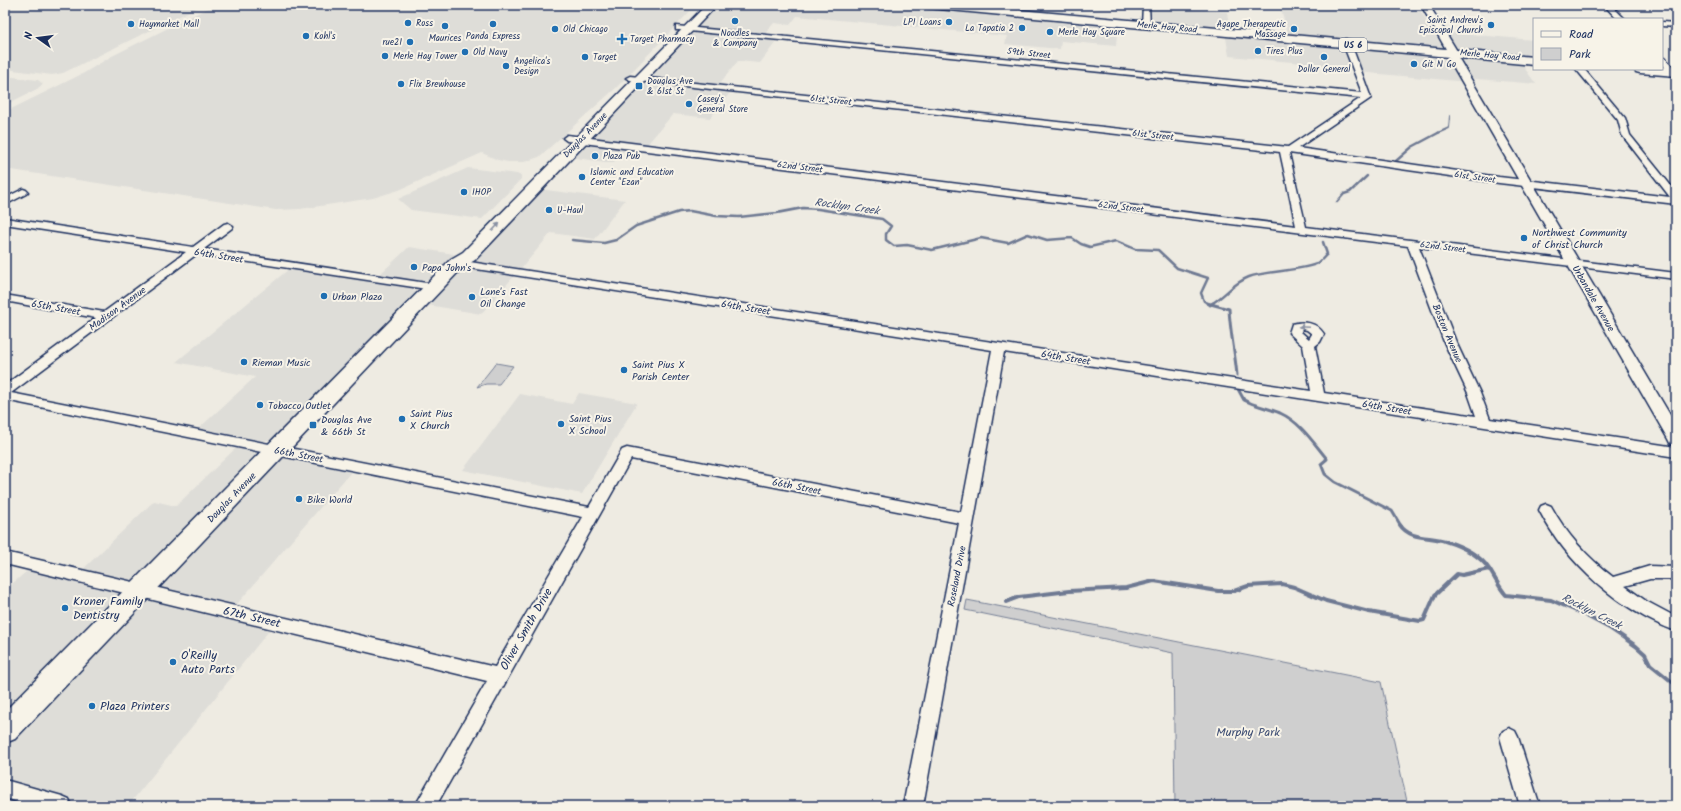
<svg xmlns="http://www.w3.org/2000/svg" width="1681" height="811" font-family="Kalam,sans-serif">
<rect width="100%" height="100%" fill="#eeebe2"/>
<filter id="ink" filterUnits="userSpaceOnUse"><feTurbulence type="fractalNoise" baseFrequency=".025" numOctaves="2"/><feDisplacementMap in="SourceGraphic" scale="8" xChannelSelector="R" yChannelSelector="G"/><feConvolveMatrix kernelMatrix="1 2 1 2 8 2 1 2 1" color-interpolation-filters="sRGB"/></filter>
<g filter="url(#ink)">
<!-- built -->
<path fill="#deddd8" d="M5 5H202L63 73 52 75 5 69Z
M214 5H696L617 87 539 157 524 162H508L498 160 482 153 399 190 373 198 300 209 276 210 5 169V112L84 73 112 56Z
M712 5H1064L1062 17 1118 22 1116 46 1061 41 1060 49 1005 44 1007 36 797 16 790 25 774 23 763 36 779 38 760 63 738 61 716 88 732 90 710 118 673 114 644 148 628 146 613 163 568 157Z
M1146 5 1227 12 1230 32 1518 59 1536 84 1465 78 1468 82 1358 72 1356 68 1229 56 1225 32 1146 25Z
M1320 5H1417L1444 50 1289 37 1281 9 1307 11 1306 6 1320 7Z
M1442 32 1534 40V59L1452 51Z
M5 76 38 80 43 84 37 89 5 105Z
M468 168 517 174 521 176V179L482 219 411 210 398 199Z
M538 189 625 200 595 239 551 233 520 270 472 262Z
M409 247 454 254 432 278 421 282 378 276Z
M470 268 515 275 481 314 428 305 459 272Z
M289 269 412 288 416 293 273 439 258 442 197 430 255 377 176 362Z
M579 393 637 403 582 494 463 470 520 394 572 404Z
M241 443 357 465 231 611 276 622 128 806H5V590L34 565 77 575 154 501 176 506Z"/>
<!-- green -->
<path fill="#cfcfcf" stroke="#757f96" d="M496 363 513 366 499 384H486L477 387Z
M967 600 1381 682 1408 806H1175L1173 653 965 610Z"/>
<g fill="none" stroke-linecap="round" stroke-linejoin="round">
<!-- stream-far3 -->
<path stroke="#6e7992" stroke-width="2" d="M1438 133 1449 128 1450 116"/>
<!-- stream-far2 -->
<path stroke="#6e7992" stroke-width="2.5" d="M1396 161 1412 147 1440 132
M1337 202 1344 194 1350 192 1367 176
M572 240 604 243 616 240 636 226 679 212 690 211 716 216 739 217 777 213 803 208 818 209 882 219 891 226 886 234V240L894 246 907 245 932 250 981 238 1008 243 1028 234 1047 240 1072 238 1081 244 1090 247 1116 241 1135 249 1158 250 1177 268 1208 278 1201 293 1204 301 1209 304
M1211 304C1225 296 1233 283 1249 277 1265 271 1308 270 1318 263 1321 261 1324 257 1327 254L1323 242"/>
<!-- stream-far1 -->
<path stroke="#6e7992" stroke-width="3" d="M1207 303 1229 309C1230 331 1235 353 1237 375
M1210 305 1213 303
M1238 389 1244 400C1255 406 1268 408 1280 413 1300 422 1313 442 1327 459L1321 464 1325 474 1335 482 1392 511 1401 526"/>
<!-- stream -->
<path stroke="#6e7992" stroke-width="4" d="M1400 525C1410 540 1430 536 1445 541 1461 546 1480 555 1489 569 1495 578 1499 587 1506 595L1551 600 1581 613 1611 629 1636 646 1645 654 1650 664 1676 685
M1006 602 1019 597 1069 591 1126 588 1154 581 1218 591H1234L1248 586 1282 584 1294 587 1326 601 1369 612 1420 621 1424 620 1435 595 1457 574 1462 575 1489 569"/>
<!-- minor casing -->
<g stroke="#1b2f5e" stroke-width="3">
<path id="minor" d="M1143 5H1149L1150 25 1146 27 1142 25Z
M1604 5H1611L1625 19H1617Z
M1662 22 1676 23V27L1662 26Z
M676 26 1362 93 1342 41 1346 39 1350 41 1371 98 1298 148 1499 177 1670 197 1622 135 1618 120 1576 69H1584L1625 118 1630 135 1676 192V204L1499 183 1289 153 1306 227 1676 273V279L1419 247 1456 342 1480 393 1490 419 1676 447V457L1004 352 923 806H903L959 523 631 459 436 806H415L487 681 5 564V552L495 667 583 517 5 400V385L96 318 5 301V295L104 312 186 252 5 224V218L193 247 224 224 228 223 233 226 232 228 204 249 433 284 439 287 433 290 197 254 11 393 589 507 622 450 627 448 961 512 992 350 457 266 452 263 453 261 457 260 1311 391 1303 346 1289 333 1292 324C1305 321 1316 322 1324 334L1320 342 1315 346 1324 393 1476 416 1468 393 1444 342 1408 246 567 141 563 138 567 135 1296 226 1280 152 630 80 626 78 630 76 1288 147 1361 98 679 30H676ZM1302 329 1307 330 1312 334 1309 339 1301 332Z
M1662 58H1665L1676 70V74H1671L1662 64Z
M23 189 26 190 28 192 26 194 5 205V198Z
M1546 504 1551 506C1566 534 1588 558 1613 577L1650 566 1676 567V579H1650L1625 586 1646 601 1676 617V631C1620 611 1566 563 1539 510L1541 506Z
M1509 728 1515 731 1518 737 1540 806H1520L1500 737 1503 731Z
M5 780 62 796 69 799 72 806H31L5 798Z"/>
</g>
<!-- tertiary casing -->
<g stroke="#1b2f5e" stroke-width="3">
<path id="tertiary" d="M1421 5H1429L1457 51 1456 54 1676 425V445L1670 443 1668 439 1446 54 1447 51Z"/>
</g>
<!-- primary casing -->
<g stroke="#1b2f5e" stroke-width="3">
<path id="primary" d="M706 5H717L475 260 463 267 15 739 5 743V711L451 259 463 252Z
M923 5H963L1534 57V65L928 8Z
M1662 67 1676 68V76L1640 73 1636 72 1634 69H1662Z"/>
</g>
<!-- minor -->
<use href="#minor" fill="#f7f3e8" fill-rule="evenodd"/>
<!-- tertiary -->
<use href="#tertiary" fill="#f7f3e8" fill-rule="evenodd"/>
<!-- primary -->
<use href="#primary" fill="#f7f3e8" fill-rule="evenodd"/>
</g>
<!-- one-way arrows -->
<defs><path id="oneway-solid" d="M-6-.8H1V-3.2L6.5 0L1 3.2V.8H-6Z"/></defs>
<g fill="#8991a3">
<use href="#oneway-solid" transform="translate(496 227) rotate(-47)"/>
<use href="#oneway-solid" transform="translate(1304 327) rotate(-177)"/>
</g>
</g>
<!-- markers -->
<g fill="#1f6fb2" stroke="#f7f3e8" stroke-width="1.5">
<circle cx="735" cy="21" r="4"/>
<circle cx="949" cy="22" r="4"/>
<circle cx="408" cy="23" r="4"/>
<circle cx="131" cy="24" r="4"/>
<circle cx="493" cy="24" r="4"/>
<circle cx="1491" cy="25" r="4"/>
<circle cx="445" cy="26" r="4"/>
<circle cx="1022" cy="28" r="4"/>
<circle cx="555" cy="29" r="4"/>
<circle cx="1294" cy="29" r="4"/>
<circle cx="1050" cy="32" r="4"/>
<circle cx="306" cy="36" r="4"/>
<path d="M620 33h4v4h4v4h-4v4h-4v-4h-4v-4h4z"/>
<circle cx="410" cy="42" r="4"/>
<circle cx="1258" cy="51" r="4"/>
<circle cx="465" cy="52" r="4"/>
<circle cx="385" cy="56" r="4"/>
<circle cx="585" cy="57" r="4"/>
<circle cx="1324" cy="57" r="4"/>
<circle cx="1414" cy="64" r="4"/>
<circle cx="506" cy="66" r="4"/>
<circle cx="401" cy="84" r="4"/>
<rect x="635" y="82" width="8" height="8" rx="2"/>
<circle cx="689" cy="104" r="4"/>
<circle cx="595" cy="156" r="4"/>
<circle cx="582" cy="177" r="4"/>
<circle cx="464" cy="192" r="4"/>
<circle cx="549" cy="210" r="4"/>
<circle cx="1524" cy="238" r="4"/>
<circle cx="414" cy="267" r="4"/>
<circle cx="324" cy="296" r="4"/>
<circle cx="472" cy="297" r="4"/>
<circle cx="244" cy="362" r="4"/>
<circle cx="624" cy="370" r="4"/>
<circle cx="260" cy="405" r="4"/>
<circle cx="402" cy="419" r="4"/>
<circle cx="561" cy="424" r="4"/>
<rect x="309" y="421" width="8" height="8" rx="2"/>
<circle cx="299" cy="499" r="4"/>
<circle cx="65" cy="608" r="4"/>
<circle cx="173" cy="662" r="4"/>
<circle cx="92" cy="706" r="4"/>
</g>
<g text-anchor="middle" stroke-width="4" stroke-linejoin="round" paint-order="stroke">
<!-- far-poi labels -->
<g font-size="9" fill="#1b2f5e" stroke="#f7f3e8" text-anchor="start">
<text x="1483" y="23" text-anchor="end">Saint Andrew's<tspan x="1483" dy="10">Episcopal Church</tspan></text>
<text x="941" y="25" text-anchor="end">LPI Loans</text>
<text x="416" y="26">Ross</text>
<text x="139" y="27">Haymarket Mall</text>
<text x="1286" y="27" text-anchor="end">Agape Therapeutic<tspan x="1286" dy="10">Massage</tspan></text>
<text x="1014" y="31" text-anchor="end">La Tapatia 2</text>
<text x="563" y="32">Old Chicago</text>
<text x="1058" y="35">Merle Hay Square</text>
<text x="735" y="36" text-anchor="middle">Noodles<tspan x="735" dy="10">&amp; Company</tspan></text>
<text x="314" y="39">Kohl's</text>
<text x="493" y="39" text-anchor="middle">Panda Express</text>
<text x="445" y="41" text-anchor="middle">Maurices</text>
<text x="630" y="42">Target Pharmacy</text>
<text x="402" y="45" text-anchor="end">rue21</text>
<text x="1266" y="54">Tires Plus</text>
<text x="473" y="55">Old Navy</text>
<text x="393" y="59">Merle Hay Tower</text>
<text x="593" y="60">Target</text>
<text x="514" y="64">Angelica's<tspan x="514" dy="10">Design</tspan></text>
<text x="1422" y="67">Git N Go</text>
<text x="1324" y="72" text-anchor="middle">Dollar General</text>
<text x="647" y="84">Douglas Ave<tspan x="647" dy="10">&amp; 61st St</tspan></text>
<text x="409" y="87">Flix Brewhouse</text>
<text x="697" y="102">Casey's<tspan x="697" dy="10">General Store</tspan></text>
<text x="603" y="159">Plaza Pub</text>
<text x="590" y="175">Islamic and Education<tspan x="590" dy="10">Center "Ezan"</tspan></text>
<text x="472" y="195">IHOP</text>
<text x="557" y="213">U-Haul</text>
</g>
<!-- far-street labels -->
<g font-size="9" fill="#1b2f5e" stroke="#f7f3e8">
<text transform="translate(1167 27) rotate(5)" y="3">Merle Hay Road</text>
<text transform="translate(1029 53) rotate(6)" y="3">59th Street</text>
<text transform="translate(1490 55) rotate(5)" y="3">Merle Hay Road</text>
<text transform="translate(831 100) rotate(6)" y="3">61st Street</text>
<text transform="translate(585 135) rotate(-46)" y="3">Douglas Avenue</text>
<text transform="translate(1153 135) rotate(6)" y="3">61st Street</text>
<text transform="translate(800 167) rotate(7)" y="3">62nd Street</text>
<text transform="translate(1475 177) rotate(8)" y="3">61st Street</text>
<text transform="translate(1121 207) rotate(7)" y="3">62nd Street</text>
<text transform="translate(1443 247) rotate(7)" y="3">62nd Street</text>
</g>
<!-- shield labels -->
<rect fill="#f7f3e8" stroke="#5d6a87" stroke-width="1" x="1339" y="38" width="28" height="14" rx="3"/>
<g font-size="9" font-weight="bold" fill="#1b2f5e">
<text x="1353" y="48">US 6</text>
</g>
<!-- poi labels -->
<g font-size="10" fill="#1b2f5e" stroke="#f7f3e8" text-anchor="start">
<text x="1532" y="236">Northwest Community<tspan x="1532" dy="12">of Christ Church</tspan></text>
<text x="422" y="271">Papa John's</text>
<text x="480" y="295">Lane's Fast<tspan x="480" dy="12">Oil Change</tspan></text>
<text x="332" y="300">Urban Plaza</text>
<text x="252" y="366">Rieman Music</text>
<text x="632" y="368">Saint Pius X<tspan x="632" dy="12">Parish Center</tspan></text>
<text x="268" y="409">Tobacco Outlet</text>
<text x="410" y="417">Saint Pius<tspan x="410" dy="12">X Church</tspan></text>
<text x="569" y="422">Saint Pius<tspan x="569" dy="12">X School</tspan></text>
<text x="321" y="423">Douglas Ave<tspan x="321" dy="12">&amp; 66th St</tspan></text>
<text x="307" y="503">Bike World</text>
</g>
<!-- street labels -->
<g font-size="10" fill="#1b2f5e" stroke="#f7f3e8">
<text transform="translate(219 255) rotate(9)" y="4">64th Street</text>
<text transform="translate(1594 298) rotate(60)" y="4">Urbandale Avenue</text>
<text transform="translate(56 307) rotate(10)" y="4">65th Street</text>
<text transform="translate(746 307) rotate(9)" y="4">64th Street</text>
<text transform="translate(117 308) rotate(-36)" y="4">Madison Avenue</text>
<text transform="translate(1448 333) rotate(67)" y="4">Boston Avenue</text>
<text transform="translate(1066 357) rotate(9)" y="4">64th Street</text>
<text transform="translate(1387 407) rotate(9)" y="4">64th Street</text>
<text transform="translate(299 454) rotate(11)" y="4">66th Street</text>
<text transform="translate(797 486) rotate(11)" y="4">66th Street</text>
<text transform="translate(231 497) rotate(-46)" y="4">Douglas Avenue</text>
<text transform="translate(956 576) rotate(-79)" y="4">Roseland Drive</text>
</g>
<!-- water labels -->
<g font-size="11" font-style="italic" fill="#455478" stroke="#f7f3e8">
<text transform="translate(847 206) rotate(8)" y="4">Rocklyn Creek</text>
<text transform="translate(1592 611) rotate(27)" y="4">Rocklyn Creek</text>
</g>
<!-- near-poi labels -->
<g font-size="12" fill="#1b2f5e" stroke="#f7f3e8" text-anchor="start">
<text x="73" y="605">Kroner Family<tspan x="73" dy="14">Dentistry</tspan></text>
<text x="181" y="659">O'Reilly<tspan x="181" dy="14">Auto Parts</tspan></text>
<text x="100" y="710">Plaza Printers</text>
</g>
<!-- near-street labels -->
<g font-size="12" fill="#1b2f5e" stroke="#f7f3e8">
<text transform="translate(252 617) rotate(13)" y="4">67th Street</text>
<text transform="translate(526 629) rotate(-60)" y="4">Oliver Smith Drive</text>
</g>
<!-- near-park labels -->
<g font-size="12" fill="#3f4f75" stroke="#f7f3e8">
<text x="1248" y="736">Murphy Park</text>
</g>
</g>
<!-- margin -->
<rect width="1681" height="811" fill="none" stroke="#f7f3e8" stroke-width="20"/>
<rect x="10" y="10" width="1661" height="791" fill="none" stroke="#1b2f5e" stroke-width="1.5" filter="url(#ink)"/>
<!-- legend -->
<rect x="1533" y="18" width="130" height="52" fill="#f7f3e8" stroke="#9fa5b1"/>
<rect x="1541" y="31" width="20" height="6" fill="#f7f3e8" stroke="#9fa5b1"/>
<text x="1569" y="38" font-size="12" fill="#1b2f5e">Road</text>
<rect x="1541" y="48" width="20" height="12" fill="#cfcfcf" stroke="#9fa5b1"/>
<text x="1569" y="58" font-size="12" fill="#1b2f5e">Park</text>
<!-- north arrow -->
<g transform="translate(38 38) rotate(284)" stroke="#f7f3e8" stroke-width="3" paint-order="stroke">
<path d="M0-3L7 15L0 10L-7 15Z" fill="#1b2f5e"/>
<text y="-6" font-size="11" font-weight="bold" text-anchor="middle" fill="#1b2f5e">N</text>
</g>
</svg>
